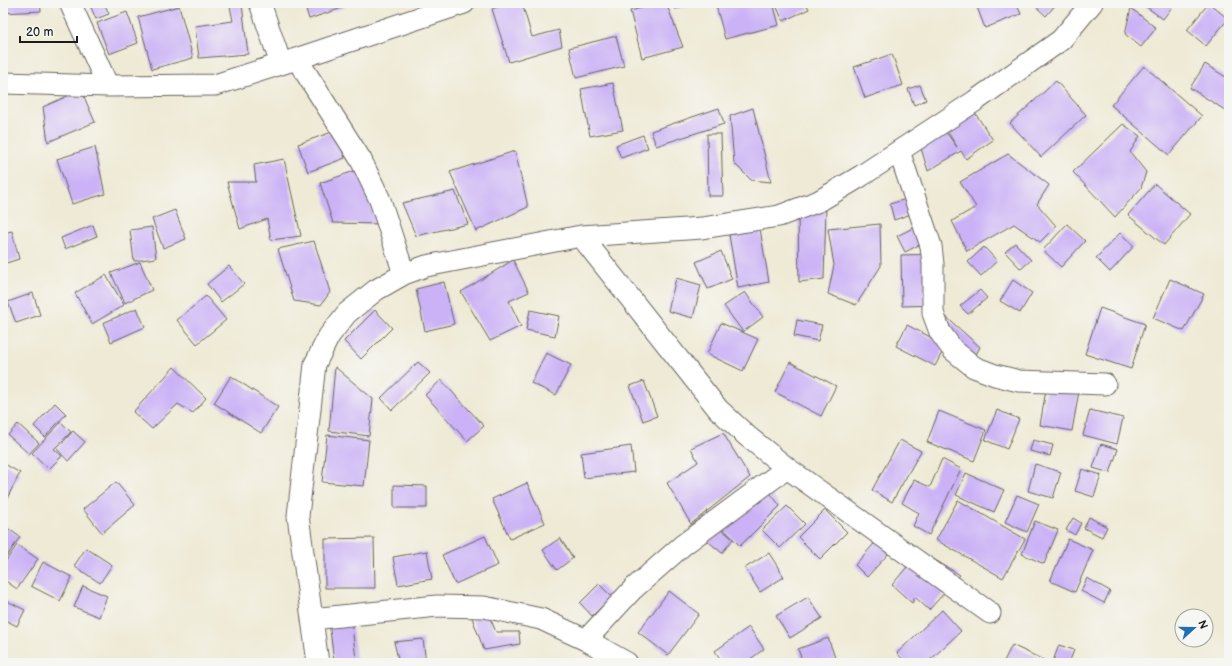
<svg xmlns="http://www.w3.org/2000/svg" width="1232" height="666" font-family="'Balsamiq Sans',sans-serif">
<rect width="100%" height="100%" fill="#f6f6f2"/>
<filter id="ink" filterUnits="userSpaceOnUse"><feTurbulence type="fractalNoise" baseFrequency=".025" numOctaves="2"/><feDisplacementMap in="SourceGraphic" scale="8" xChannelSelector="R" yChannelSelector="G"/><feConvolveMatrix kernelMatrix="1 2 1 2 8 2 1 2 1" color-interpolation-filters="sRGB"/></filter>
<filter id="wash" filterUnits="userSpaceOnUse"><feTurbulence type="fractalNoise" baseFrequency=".012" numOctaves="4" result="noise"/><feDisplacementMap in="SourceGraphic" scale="16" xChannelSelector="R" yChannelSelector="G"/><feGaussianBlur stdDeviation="0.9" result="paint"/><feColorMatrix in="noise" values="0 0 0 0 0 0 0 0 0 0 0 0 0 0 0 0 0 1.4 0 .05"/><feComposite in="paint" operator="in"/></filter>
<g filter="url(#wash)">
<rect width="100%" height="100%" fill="#efead5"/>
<g id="blocks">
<!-- building -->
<path fill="#cbb2f6" d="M3 3H40L41 11 3 13Z
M89 3H104L109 14 96 19Z
M304 3H344L345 7 309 19Z
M507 3H522L532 37 559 30 562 46 509 62 492 9Z
M661 3H666L683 47 642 58 630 11Z
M673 3H696V4L675 9Z
M724 3H773L779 25 725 39 716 5Z
M775 3H806L809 9 783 21Z
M987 3H1016L1021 14 985 28 977 7Z
M1032 3H1057L1046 16Z
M1141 3H1175L1163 19Z
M1209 3 1228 19 1206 46 1187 30Z
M242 4 248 54 199 58 195 26 233 21 230 6Z
M179 6 193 58 152 69 138 17Z
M1131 8 1156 28 1141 47 1125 34Z
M127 12 138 43 109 54 97 23Z
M616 36 624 66 576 78 569 48Z
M892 54 903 85 865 98 854 67Z
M1205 64 1229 79V104L1225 110 1190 88Z
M1144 66 1202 116 1169 155 1111 105Z
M1056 81 1086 115 1041 157 1010 123Z
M613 83 623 130 590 136 581 89Z
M920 85 926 100 914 105 908 89Z
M81 90 95 122 48 142 43 107Z
M719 108 724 124 656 146 651 131Z
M753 108 771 182 751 180 734 163 730 116Z
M973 110 993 140 966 159 961 151 928 171 920 145 944 130 957 147 946 129Z
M1123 124 1140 136 1130 152 1146 172 1141 188 1115 217 1073 172Z
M335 131 345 158 308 172 298 144Z
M707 134H721L723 196H708Z
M643 135 648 148 621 158 616 145Z
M95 147 105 194 72 204 57 159Z
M515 151 528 207 476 231 450 172Z
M1008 154 1049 185 1037 204 1056 226 1040 242 1014 224 967 251 952 221 976 207 960 182Z
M284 159 301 236 271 240 267 219 240 229 227 182H256L254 165Z
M363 168 382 224 333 223 320 183Z
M1155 184 1190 214 1164 245 1128 215Z
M455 191 468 224 416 236 402 203Z
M906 199 911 214 894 220 890 204Z
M826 207 824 279 799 282 798 214Z
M175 210 186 239 163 248 152 219Z
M880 224 881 266 856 305 828 294 834 265 828 229Z
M921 224 929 240 905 252 897 236Z
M1067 224 1085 241 1061 267 1043 250Z
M93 225 97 236 65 249 61 238Z
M152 227 156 258 134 261 130 230Z
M760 229 769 282 738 288 729 235Z
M12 231 19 259 3 264V233Z
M1120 233 1134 246 1110 272 1096 258Z
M314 241 330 292 321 305 294 301 278 249Z
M1015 243 1031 260 1021 269 1005 252Z
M984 247 997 261 981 276 968 262Z
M721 251 732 279 708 289 696 262Z
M939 254 940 305 902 306 901 255Z
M513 260 529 292 509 301 521 326 490 341 461 292Z
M140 262 152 290 125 303 111 273Z
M229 266 244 284 221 302 207 284Z
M106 275 124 305 92 324 75 293Z
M676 278 701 285 693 318 668 311Z
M1170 279 1204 294 1184 331 1153 318Z
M1013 280 1032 293 1020 313 1000 301Z
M444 282 454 324 425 331 416 289Z
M980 290 987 298 968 314 960 306Z
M745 292 763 317 743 332 724 306Z
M33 293 40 315 16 323 8 302Z
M206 296 226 320 197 344 177 320Z
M137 308 145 327 111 342 103 323Z
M1100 308 1145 324 1131 369 1085 354Z
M375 310 392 328 361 359 344 341Z
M530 310 559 316 555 336 526 330Z
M944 315 980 347 973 360 932 332Z
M797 320 822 325 818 341 794 336Z
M721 323 758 339 743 371 707 354Z
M907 325 946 345 935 366 896 346Z
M546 353 571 365 556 395 531 383Z
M418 362 430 373 392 410 381 398Z
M790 362 836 386 821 416 775 392Z
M174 367 206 398 193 413 178 404 152 429 133 412Z
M335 367 373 399 369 436 329 431Z
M231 376 278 407 261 433 214 403Z
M441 380 484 426 467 441 425 395Z
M644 381 657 416 643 421 630 386Z
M1047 384 1079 391 1072 431 1040 425Z
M55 403 66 414 45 437 34 426Z
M997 410 1019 419 1007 449 985 440Z
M1090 410 1123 418 1117 444 1083 435Z
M939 411 986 430 974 461 927 442Z
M61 422 71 432 54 449 62 456 49 469 32 453Z
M18 424 39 443 29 454 8 435Z
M73 431 85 442 68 461 57 449Z
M723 433 750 477 691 524 667 483 698 462 691 448Z
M327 435 369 440 364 486 322 482Z
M900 440 921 451 892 502 872 490Z
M1033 440 1053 445 1050 456 1030 451Z
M1101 444 1118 449 1110 473 1093 468Z
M631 446 634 472 584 478 581 453Z
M942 459 961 469 929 535 913 526 919 513 902 503 914 480 930 487Z
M3 463 20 473 3 506Z
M1035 464 1061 472 1053 498 1028 491Z
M1082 469 1101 475 1094 497 1075 491Z
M966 473 1004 490 994 512 956 495Z
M116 482 135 505 102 533 83 509Z
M762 482 780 506 740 546 718 523Z
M527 483 545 523 510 539 492 499Z
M394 485 427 486V508H394Z
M1017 495 1039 504 1027 532 1005 522Z
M958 500 1025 539 1003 578 936 540Z
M787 506 805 524 780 548 762 530Z
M825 510 847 532 820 559 798 537Z
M1089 517 1107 527 1102 537 1084 528Z
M1073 518 1081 523 1075 535 1066 530Z
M1035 521 1058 530 1044 564 1022 554Z
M714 523 733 539 722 553 703 537Z
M3 525 20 537 3 562Z
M888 528 901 540 867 577 855 565Z
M485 536 498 565 455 584 442 555Z
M374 538 375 588H325V539Z
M560 538 573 558 557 570 543 550Z
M1068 539 1093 550 1075 592 1050 581Z
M17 545 38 559 17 589 3 579V565Z
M86 548 112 565 100 583 74 566Z
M427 551 432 579 398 585 393 557Z
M920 551 960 575 929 610 915 597 912 603 892 585Z
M769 553 784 577 760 592 745 568Z
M43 562 72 577 60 601 31 586Z
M1087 578 1110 591 1104 603 1081 591Z
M599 584 612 597 592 616 580 603Z
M83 586 107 596 99 617 74 607Z
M669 591 699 614 668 655 638 632Z
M808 597 822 618 790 638 776 616Z
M496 598 504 614 490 618 496 632H519L520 644 484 650 465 599Z
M5 600 25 610 17 626 3 619V604Z
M942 610 961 631 927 663H906L897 653Z
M351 619 356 659 334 662 329 621Z
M749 627 764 649 745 663H723L715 651Z
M828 638 837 663H803L798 649Z
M423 639 426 663H399L394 642Z
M1012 645 1050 663H1003Z
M1059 645 1074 650 1069 663H1059L1053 661Z"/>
</g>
</g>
<g filter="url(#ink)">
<use href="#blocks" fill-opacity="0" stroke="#66645d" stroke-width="1"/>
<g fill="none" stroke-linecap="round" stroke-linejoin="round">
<!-- minor casing -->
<g stroke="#66645d" stroke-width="23">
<path id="minor" d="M70 3 108 86
M260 3 281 64
M297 59 361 160 380 200 404 274
M3 83 108 86 215 85 281 64 464 3
M899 151 931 246 933 264V313L940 332 953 350 974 367 995 375 1019 381 1105 384
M581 236 718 409 747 436 787 468 990 613
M312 619 437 606 484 607 541 619 586 640 627 663
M586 640 633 589 683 545 787 468
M318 663 298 516 315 364 329 336 347 313 376 290 404 274 426 266 581 236 702 228 779 216 819 201 861 176 975 101 1061 40 1092 3"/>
</g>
<!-- minor -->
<use href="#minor" stroke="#fff" stroke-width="21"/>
</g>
</g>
<!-- margin -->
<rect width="1232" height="666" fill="none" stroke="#f6f6f2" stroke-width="16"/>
<!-- north arrow -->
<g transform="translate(1194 628) rotate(69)"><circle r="19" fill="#f6f6f2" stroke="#9f9f9c"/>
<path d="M0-3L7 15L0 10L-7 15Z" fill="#1f6fb2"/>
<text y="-6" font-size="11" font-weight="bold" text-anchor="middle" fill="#1c1c1c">N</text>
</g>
<!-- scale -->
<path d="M20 36v6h57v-6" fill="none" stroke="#1c1c1c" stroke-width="2"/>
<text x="26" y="36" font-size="12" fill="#1c1c1c" stroke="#f6f6f2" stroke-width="3" paint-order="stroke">20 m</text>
</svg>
